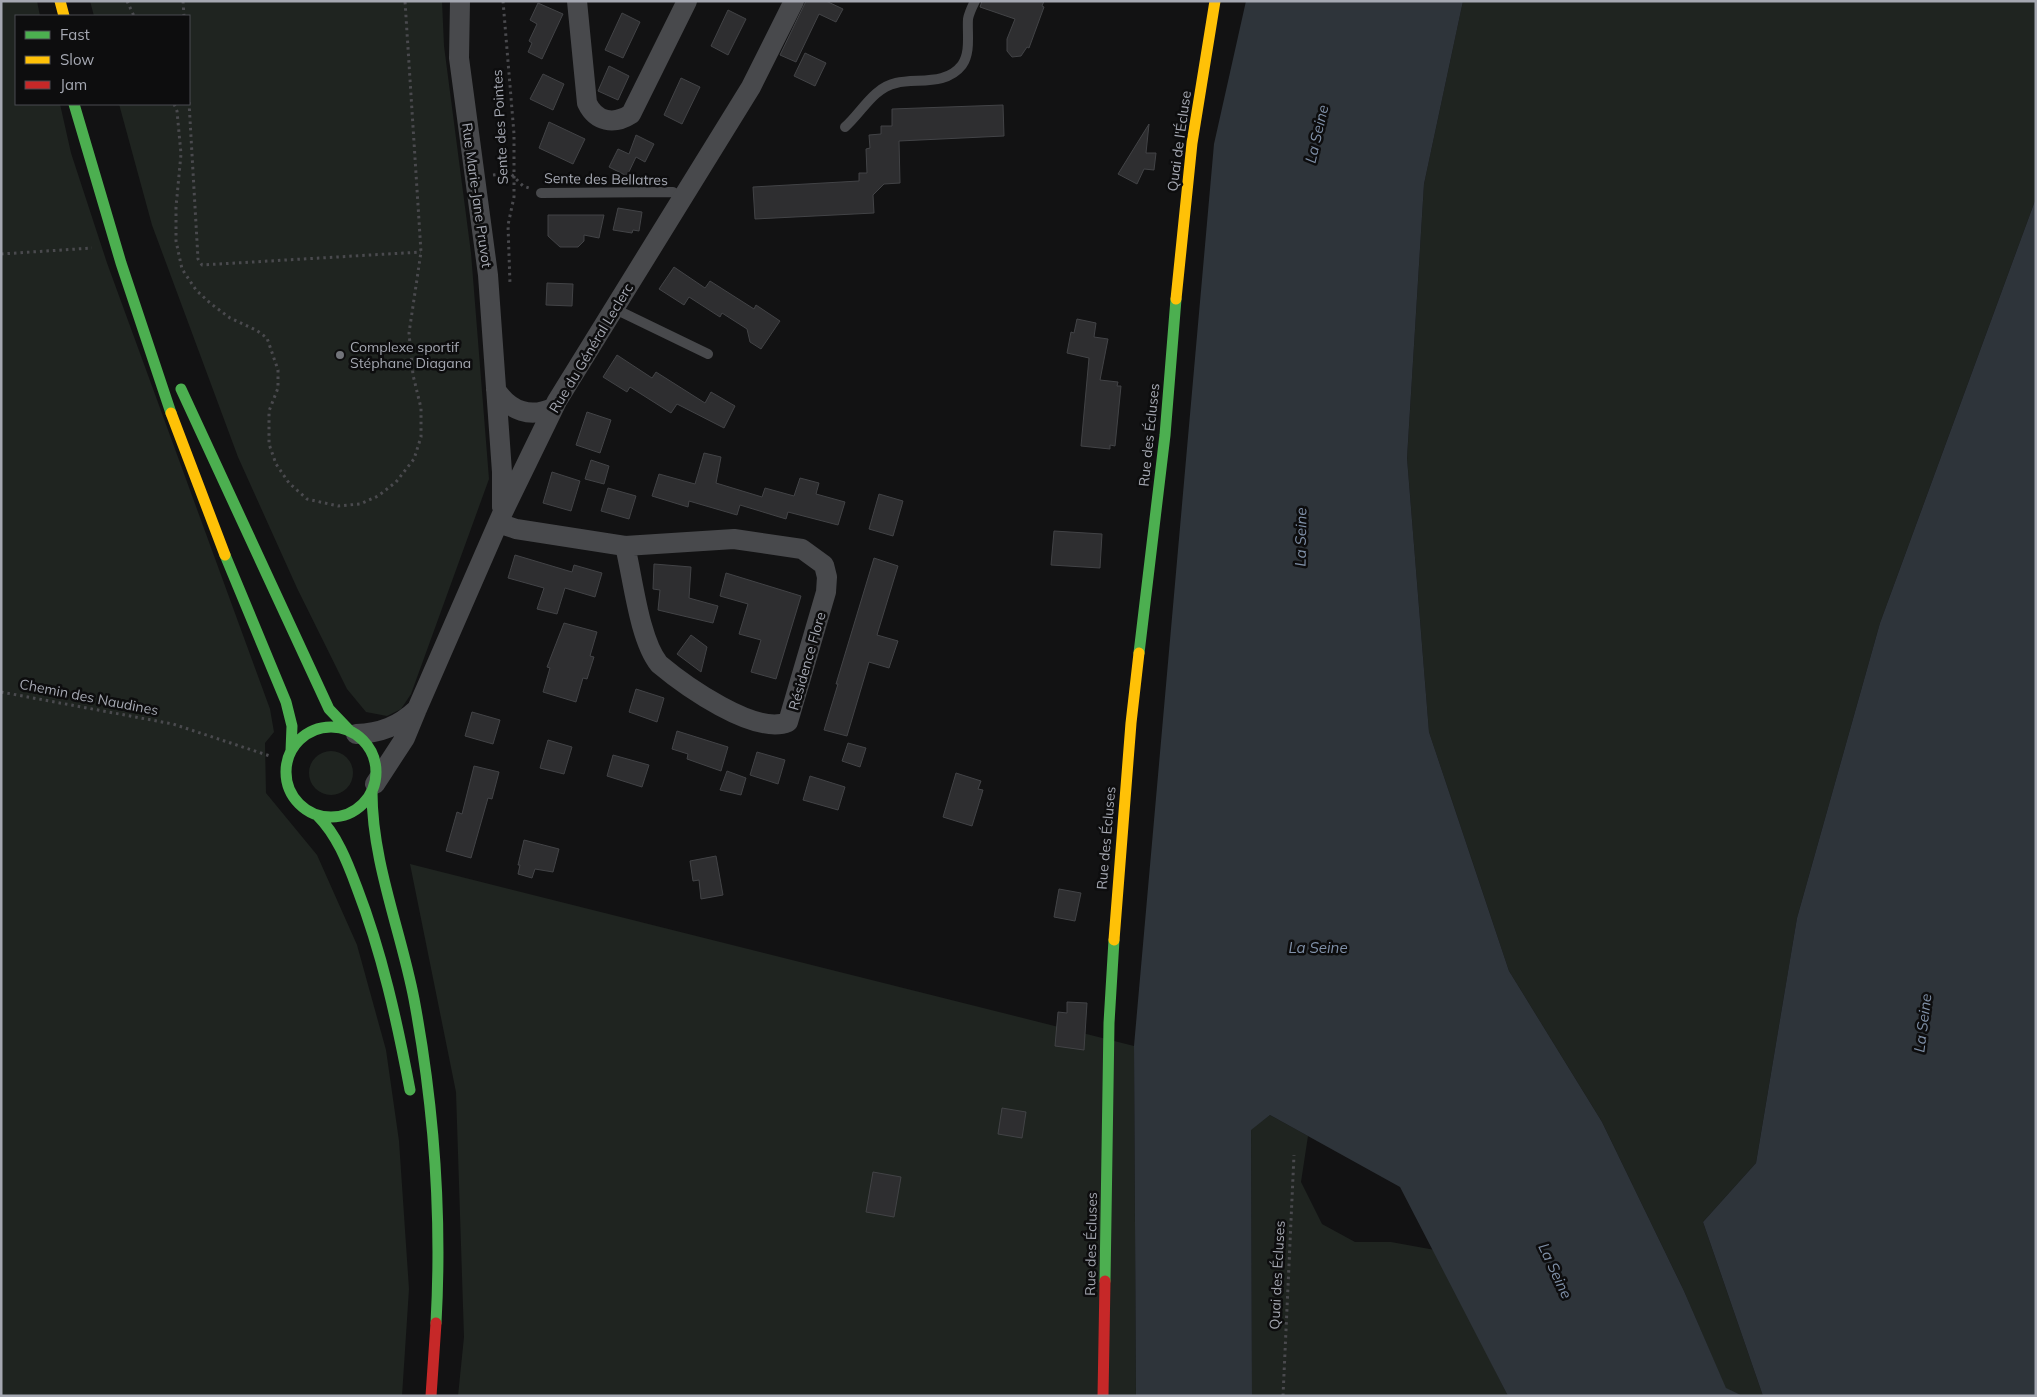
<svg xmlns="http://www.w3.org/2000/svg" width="2037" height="1397" font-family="Mulish,sans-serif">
<rect width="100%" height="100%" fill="#121213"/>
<!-- green -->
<path fill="#1f2420" d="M1 1H37L40 16H16V104H60L71 153 107 263 270 709 274 732 265 743 266 793 317 855 357 945 386 1050 399 1141 409 1289 402 1396H1Z
M90 1H442L444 46 471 253 489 479 411 694 401 709 387 716 366 712 347 689 297 588 238 457 152 225 119 104H189V16H94Z
M1463 1H2036V198L1880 623 1797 918 1756 1163 1703 1222 1763 1396H1743L1726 1389 1684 1291 1602 1122 1509 971 1429 732 1407 458 1424 184Z
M309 773a22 22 0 1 1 44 0a22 22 0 1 1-44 0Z
M410 864 1134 1046 1136 1396H458L464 1337 456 1092Z
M1270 1115 1308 1136 1301 1182 1322 1224 1355 1242H1391L1435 1250 1508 1396H1252L1251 1129Z"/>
<!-- water -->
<path fill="#2e343a" d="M1246 1H1463L1424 184 1407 458 1429 732 1509 971 1602 1122 1684 1291 1726 1388 1743 1396H1508L1400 1187 1270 1115 1251 1130 1252 1396H1136L1134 1046 1214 144Z
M2036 198V1396H1763L1703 1222 1756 1163 1797 918 1880 623Z"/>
<!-- building -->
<path fill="#2e2e30" stroke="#424346" d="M806 1H826L843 9 836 22 819 14 796 62 780 55Z
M982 1H1044L1042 6 1044 7 1029 48 1027 47 1021 56 1012 57 1007 51V39L1015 19 980 7Z
M538 3 563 14 542 59 528 52 532 43 529 41 537 24 530 20Z
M728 10 746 19 728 55 711 46Z
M622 13 640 22 623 58 605 50Z
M805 53 826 63 815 86 794 76Z
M609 66 629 76 618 100 598 91Z
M543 74 564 84 553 110 530 99Z
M681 78 700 87 682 124 664 115Z
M1003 105 1004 136 899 141 900 183 884 184 873 195 874 213 755 219 753 187 859 181V173H867L866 149 870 148 869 135 881 134V126H892V109Z
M549 122 585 139 573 164 539 148Z
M1149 124 1146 153H1156L1154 170 1144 169 1137 184 1118 174Z
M636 135 654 144 645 162 636 157 627 176 609 167 618 149 629 154Z
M618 208 642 212 639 231 633 230 632 233 613 230Z
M548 215H604L599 238 584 235V241L578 247H560L548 236Z
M674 267 705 288 710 281 754 309 756 305 780 321 761 349 750 342 747 329 722 313 720 317 689 297 684 305 659 289Z
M547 283 573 284 572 306 546 305Z
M1077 319 1096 323 1094 337 1108 339 1100 380 1118 382 1117 386H1121L1115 446 1110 445V449L1081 446 1089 358 1067 353 1071 332 1074 333Z
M617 355 652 378 656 372 705 403 711 392 735 406 724 428 677 404 671 413 630 387 627 392 603 377Z
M587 412 611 420 600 453 576 445Z
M704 453 721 457 716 483 762 497 765 488 794 496 800 478 819 483 816 494 845 502 838 525 788 512 786 519 740 505 737 515 689 501 688 507 652 496 659 474 695 484Z
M591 460 609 466 604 484 585 479Z
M552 472 580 481 571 511 543 503Z
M608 488 636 496 629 519 601 511Z
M879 494 903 501 893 536 869 529Z
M1054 531 1102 534 1100 568 1051 565Z
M515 555 572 572 574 565 602 573 595 597 565 588 557 614 537 609 544 588 508 578Z
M874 558 898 566 877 635 898 641 889 668 869 662 847 736 824 730 838 684H836Z
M654 564 691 567 689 598 718 606 713 623 658 610 660 590 653 589Z
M726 573 801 596 776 679 751 672 761 640 739 634 748 604 720 596Z
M564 623 597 632 590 656 594 657 587 679 583 678 576 702 543 692 550 668 547 667Z
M691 635 707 647 701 672 677 654Z
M636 689 664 698 657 722 629 712Z
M472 712 500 720 493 744 465 736Z
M677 731 728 747 721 771 687 759 688 754 672 749Z
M548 740 572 747 564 774 540 768Z
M848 743 866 748 860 767 842 761Z
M757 752 785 760 778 784 750 775Z
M613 755 649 765 642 787 607 776Z
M474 766 499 772 492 799 488 798 471 858 446 851 457 812 462 814Z
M727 771 746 778 741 795 720 790Z
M956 773 981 781 978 789 983 790 972 826 943 817Z
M810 776 845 787 838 810 803 800Z
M524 840 559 849 553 872 535 869 532 878 518 874 520 865H518Z
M716 856 723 895 701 899 699 880 693 881 690 861Z
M1059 889 1081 893 1075 921 1054 917Z
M1067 1002 1087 1003 1084 1050 1055 1046 1058 1012 1067 1013Z
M1002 1108 1026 1112 1022 1138 998 1134Z
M873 1172 901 1177 894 1217 866 1212Z"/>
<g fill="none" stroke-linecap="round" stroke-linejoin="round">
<!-- path -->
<path stroke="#4a4a4e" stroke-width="3" stroke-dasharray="2.5 4" stroke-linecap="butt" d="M127 1 134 16
M183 1 184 16
M503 1 514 134V197L508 225 510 284
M189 102 198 259 202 265 421 252
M174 104 177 111 181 154 176 207V241L182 269 196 290 210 303 230 318 256 330 267 338 278 370V388L269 411V444L276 464 289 483 307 499 338 506 360 504 378 496 396 482 414 459 421 437V408L413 375 409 333 421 252 405 1
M493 175 510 173 523 186 529 188
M1 254 92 248
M1 692 173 724 270 756
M1283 1396 1294 1155"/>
<!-- lane -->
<path stroke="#48494c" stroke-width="10" d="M845 127C862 112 873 88 896 83 917 78 946 86 962 65 971 52 967 34 968 19 969 13 972 7 975 1
M541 193 673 192 683 198
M615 309 708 354"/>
<!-- street -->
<path stroke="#48494c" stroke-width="20" d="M460 1 459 58 488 275 502 472V507
M577 1 587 103C596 122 614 125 631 114L687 1
M496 390C510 411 531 419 554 407
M498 523 516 529 625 546 734 539 802 549 824 565 827 577 826 592 788 722C755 736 684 685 659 664 639 639 633 578 625 546
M356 734C381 733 399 726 417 709
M375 784 405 738 417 709 502 514 557 401 751 87 794 1"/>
<!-- fast -->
<path stroke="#4caf50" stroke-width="11" d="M74 104 121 263 171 413
M181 389 329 709 350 731
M225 555 286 702 292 726 291 751
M1139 653 1165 435 1176 299
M286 772a45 45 0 1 1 90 0a45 45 0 1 1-90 0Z
M372 792C372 862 401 931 414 999 434 1106 442 1215 436 1323
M317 815C337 835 347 861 357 888 382 953 397 1021 410 1090
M1105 1281 1109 1023 1114 940"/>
<!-- slow -->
<path stroke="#ffc107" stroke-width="11" d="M60 1 64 16
M1176 299 1192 143 1215 1
M171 413 225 555
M1114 940 1131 723 1139 653"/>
<!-- jam -->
<path stroke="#c62828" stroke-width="11" d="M431 1396 436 1323
M1103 1396 1105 1281"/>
</g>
<!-- markers -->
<circle fill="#72747a" stroke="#0d0d0e" stroke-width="2" cx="340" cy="355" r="5"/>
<g text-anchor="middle" stroke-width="5" stroke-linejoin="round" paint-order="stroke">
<!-- street labels -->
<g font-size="14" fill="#a5a8b2" stroke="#0d0d0e">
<text transform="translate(500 127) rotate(-93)" y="5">Sente des Pointes</text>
<text transform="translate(1179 141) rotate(-82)" y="5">Quai de l'Écluse</text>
<text transform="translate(606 179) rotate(1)" y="5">Sente des Bellatres</text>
<text transform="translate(477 195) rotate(82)" y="5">Rue Marie-Jane Pruvot</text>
<text transform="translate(591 348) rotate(-59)" y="5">Rue du Général Leclerc</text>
<text transform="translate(1149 435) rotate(-84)" y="5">Rue des Écluses</text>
<text transform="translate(807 661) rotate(-74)" y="5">Résidence Flore</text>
<text transform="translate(89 697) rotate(11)" y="5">Chemin des Naudines</text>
<text transform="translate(1106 838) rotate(-85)" y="5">Rue des Écluses</text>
<text transform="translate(1091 1244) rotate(-89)" y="5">Rue des Écluses</text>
<text transform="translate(1277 1275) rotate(-87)" y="5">Quai des Écluses</text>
</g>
<!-- poi labels -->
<g font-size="14" fill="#a5a8b2" stroke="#0d0d0e" text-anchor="start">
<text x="350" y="352">Complexe sportif<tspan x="350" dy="16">Stéphane Diagana</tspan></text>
</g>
<!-- water labels -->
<g font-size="15" font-style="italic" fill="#8091a9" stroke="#0d0d0e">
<text transform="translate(1317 134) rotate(-77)" y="5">La Seine</text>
<text transform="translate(1301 537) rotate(-89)" y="5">La Seine</text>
<text x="1318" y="953">La Seine</text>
<text transform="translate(1923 1023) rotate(-83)" y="5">La Seine</text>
<text transform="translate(1555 1271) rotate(65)" y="5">La Seine</text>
</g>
</g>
<!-- border -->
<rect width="2037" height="1397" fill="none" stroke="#a5a8b2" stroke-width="5"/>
<!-- legend -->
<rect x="15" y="15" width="175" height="90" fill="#0d0d0e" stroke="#4a4b50"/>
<rect x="25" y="31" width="25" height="8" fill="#4caf50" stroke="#4a4b50"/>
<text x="60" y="40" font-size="15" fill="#a5a8b2">Fast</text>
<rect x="25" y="56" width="25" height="8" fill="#ffc107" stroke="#4a4b50"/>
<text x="60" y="65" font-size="15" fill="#a5a8b2">Slow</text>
<rect x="25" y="81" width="25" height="8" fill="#c62828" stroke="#4a4b50"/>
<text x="60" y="90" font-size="15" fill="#a5a8b2">Jam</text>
</svg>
